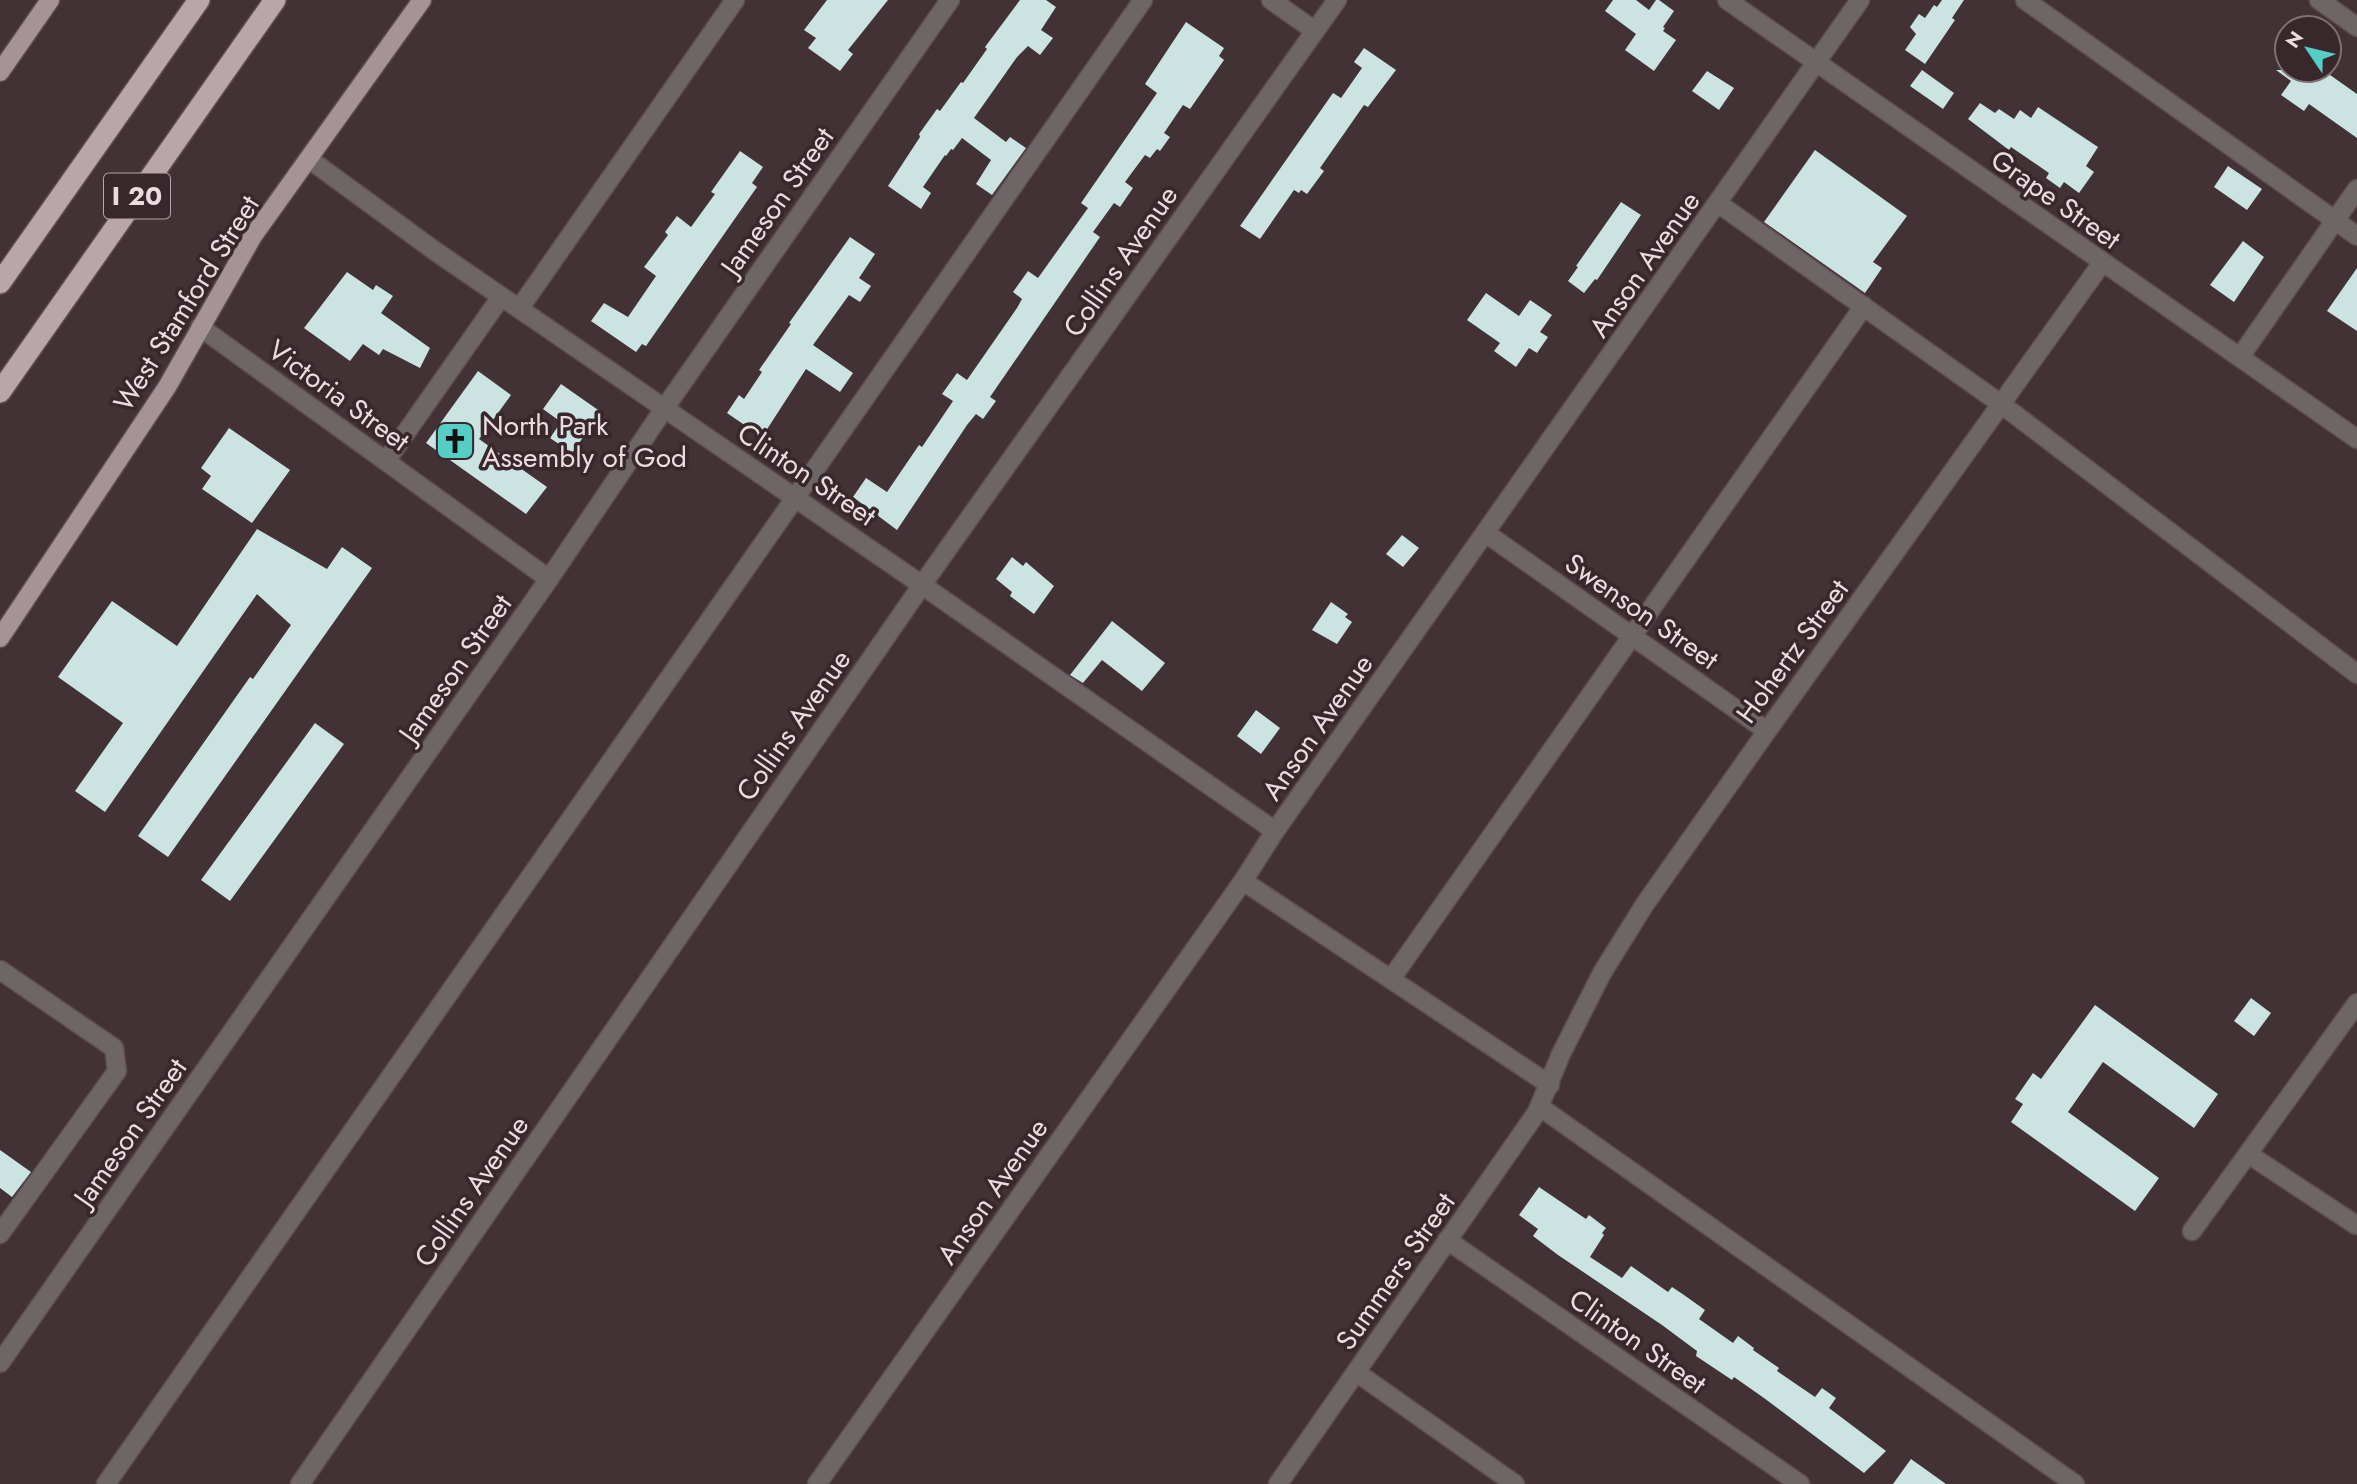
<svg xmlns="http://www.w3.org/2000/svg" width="2357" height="1484" font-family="Jost,sans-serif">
<rect width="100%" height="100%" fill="#423135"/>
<!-- building -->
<path fill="#cbe3e1" d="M827 0H888L848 50 853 54 840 71 808 48 816 38 804 30Z
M1020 0H1046L1056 7 1041 30 1053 38 1040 55 1028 46 1017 57 974 118 1006 142 1010 137 1026 148 992 195 976 184 991 160 962 138 953 150 951 149 946 156 945 155 923 187 931 193 921 209 888 186 920 137 919 134 937 109 940 111 961 82 963 83 987 49 985 47Z
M1613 0H1636L1649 10 1656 0H1659L1674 11 1663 27 1665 28 1663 31 1676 40 1654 71 1625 50 1636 34 1605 11Z
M1942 0H1964L1952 18 1955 20 1925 64 1905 50 1916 34 1910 27 1919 14 1925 18 1934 5 1937 7Z
M1186 22 1224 48 1219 56 1224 60 1190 109 1183 105 1164 133 1170 137 1160 151 1157 149 1150 158 1145 155 1125 182 1133 188 1120 207 1114 203 1093 232 1100 237 990 397 996 401 983 419 976 414 967 425 897 530 853 497 866 478 887 492 919 445 922 447 953 401 942 394 957 373 967 380 1017 308 1022 299 1013 292 1028 271 1038 278 1088 208 1081 203 1157 93 1145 84Z
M1364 48 1396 70 1368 107 1364 105 1320 168 1324 171 1307 194 1301 190 1299 193 1294 190 1260 239 1240 226 1333 93 1341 98 1362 68 1354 62Z
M1922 70 1954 93 1943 109 1910 86Z
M2276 70H2323L2357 94V138L2309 104 2304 111 2281 95 2291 81Z
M1707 71 1734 88 1719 110 1692 91Z
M1980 103 1995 113 1999 109 2014 119 2020 110 2031 118 2038 107 2098 147 2086 166 2094 172 2079 193 2064 182 2060 188 2046 178 2049 173 2011 147 2009 150 1968 119Z
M1815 150 1907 216 1873 262 1882 268 1865 293 1764 222Z
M740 151 763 167 752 183 757 187 646 346 642 344 636 352 591 321 604 303 628 317 656 276 644 267 668 235 665 232 677 216 691 227 715 194 711 192Z
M2228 166 2262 189 2247 210 2214 187Z
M1621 202 1641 215 1597 280 1595 279 1584 293 1568 281 1578 267 1576 266Z
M850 237 875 254 859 278 871 286 860 302 849 295 813 345 853 373 840 392 806 369 762 437 727 413 739 395 744 399 762 372 759 370 791 324 789 323Z
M2243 241 2264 257 2234 302 2210 285Z
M2357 268V331L2327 311Z
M347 272 373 290 376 285 393 296 381 313 430 348 420 368 383 349 379 355 363 344 350 361 304 328Z
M1486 293 1519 316 1530 300 1552 315 1540 332 1548 337 1537 353 1529 348 1516 367 1494 351 1500 343 1467 320Z
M478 371 511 395 479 439 547 487 526 514 426 443Z
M561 384 601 412 572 453 550 438 561 422 543 409Z
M229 428 290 470 252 523 202 489 211 476 201 468Z
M257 529 327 569 342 547 372 568 168 857 138 836 250 677 253 679 291 625 257 594 105 812 75 791 123 723 58 677 112 601 177 646Z
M1402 535 1419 548 1403 567 1386 554Z
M1012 557 1023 566 1026 562 1054 586 1034 614 1010 596 1012 592 996 579Z
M1331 602 1348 614 1345 617 1352 622 1337 644 1312 630Z
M1112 621 1165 663 1142 691 1102 660 1083 683 1070 675Z
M1256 710 1280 728 1261 754 1237 736Z
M315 723 344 744 230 901 201 880Z
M2251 998 2271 1013 2254 1036 2234 1021Z
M2095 1005 2218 1094 2194 1128 2103 1062 2068 1112 2159 1178 2135 1211 2011 1122 2023 1104 2015 1099 2033 1073 2041 1079Z
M0 1150 31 1172 12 1197 0 1188Z
M1539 1187 1586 1219 1589 1215 1606 1228 1602 1233 1604 1235 1590 1257 1622 1278 1631 1266 1668 1292 1672 1287 1684 1295 1705 1310 1699 1319 1733 1343 1738 1336 1754 1348 1753 1350 1779 1368 1777 1371 1815 1397 1822 1388 1836 1398 1829 1408 1886 1451 1864 1473 1764 1398 1734 1377 1732 1380 1696 1356 1697 1351 1662 1325 1558 1255 1533 1236 1538 1229 1519 1215Z
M1911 1459 1946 1484H1893Z"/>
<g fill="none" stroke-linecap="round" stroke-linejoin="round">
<!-- minor casing -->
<g stroke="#5d4d50" stroke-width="21">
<path id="minor" d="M1271 0 1315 31
M1727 0 2357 439
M2025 0 2357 236
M2319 0 2357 27
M309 159 435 251 922 585 1275 831
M1719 204 2001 404 2357 674
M519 309 735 0
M200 327 549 579
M2240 357 2357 189
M386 461 501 297
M1487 534 1767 731
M1243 881 1550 1085
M0 970 114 1048 117 1071 0 1234
M1391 979 1864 306
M1540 1107 2075 1484
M2248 1154 2356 1225 2357 1224
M2192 1231 2357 1003
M1447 1240 1800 1484
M0 1363 549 579 664 409 950 0
M1356 1372 1515 1484
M106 1484 1143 0
M300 1484 922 585 1337 0
M817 1484 1243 881 1275 831 1860 0
M1278 1484 1537 1112 1561 1054 1602 973 1645 904 1767 731 2102 263"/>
</g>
<!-- major casing -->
<g stroke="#5d4d50" stroke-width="21">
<path id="major" d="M0 72 50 0
M0 638 167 387 253 236 422 0"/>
</g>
<!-- highway casing -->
<g stroke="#5d4d50" stroke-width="24">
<path id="highway" d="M0 283 199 0
M0 392 275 0"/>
</g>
<!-- minor -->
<use href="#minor" stroke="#6e6567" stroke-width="18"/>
<!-- major -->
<use href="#major" stroke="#a59397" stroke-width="18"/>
<!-- highway -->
<use href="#highway" stroke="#baa5aa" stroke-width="21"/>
</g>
<!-- icons -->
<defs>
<g id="church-square" transform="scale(2.0125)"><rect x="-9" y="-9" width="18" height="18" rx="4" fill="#55cec5" stroke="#38272b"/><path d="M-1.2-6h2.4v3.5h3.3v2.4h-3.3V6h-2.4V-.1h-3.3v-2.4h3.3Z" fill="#111"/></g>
</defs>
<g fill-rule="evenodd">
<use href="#church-square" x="455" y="441"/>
</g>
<g text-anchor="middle" stroke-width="7" stroke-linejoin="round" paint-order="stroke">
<!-- shield labels -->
<rect fill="#38272b" stroke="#b4a6aa" stroke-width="2" x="104" y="173.5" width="66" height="45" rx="5"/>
<g font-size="26" font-weight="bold" fill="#e9dde0">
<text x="137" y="205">I 20</text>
</g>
<!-- street labels -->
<g font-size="28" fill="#e9dde0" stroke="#38272b">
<text transform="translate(2056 199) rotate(35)" y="10">Grape Street</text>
<text transform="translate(777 201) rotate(-55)" y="10">Jameson Street</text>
<text transform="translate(1120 261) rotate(-55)" y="10">Collins Avenue</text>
<text transform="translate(1644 264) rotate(-55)" y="10">Anson Avenue</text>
<text transform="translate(186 303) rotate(-58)" y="10">West Stamford Street</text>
<text transform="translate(339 395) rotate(36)" y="10">Victoria Street</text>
<text transform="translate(807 474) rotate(34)" y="10">Clinton Street</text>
<text transform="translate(1642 611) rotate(35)" y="10">Swenson Street</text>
<text transform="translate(1792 651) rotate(-54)" y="10">Hohertz Street</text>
<text transform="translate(455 668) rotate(-55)" y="10">Jameson Street</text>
<text transform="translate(793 725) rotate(-55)" y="10">Collins Avenue</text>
<text transform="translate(1317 727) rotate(-55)" y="10">Anson Avenue</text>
<text transform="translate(130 1132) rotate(-55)" y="10">Jameson Street</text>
<text transform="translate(471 1191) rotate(-55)" y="10">Collins Avenue</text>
<text transform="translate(992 1191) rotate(-55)" y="10">Anson Avenue</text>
<text transform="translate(1395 1271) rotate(-55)" y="10">Summers Street</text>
<text transform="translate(1638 1341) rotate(35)" y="10">Clinton Street</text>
</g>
<!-- poi labels -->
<g font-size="28" fill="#e9dde0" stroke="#38272b" text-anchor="start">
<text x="482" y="435">North Park<tspan x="482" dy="32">Assembly of God</tspan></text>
</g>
</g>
<!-- north arrow -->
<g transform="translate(2308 49) rotate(305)"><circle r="33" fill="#38272b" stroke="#7f7073" stroke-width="2"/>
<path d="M0-5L12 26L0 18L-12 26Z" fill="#55cec5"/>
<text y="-10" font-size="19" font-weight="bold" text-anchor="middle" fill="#e9dde0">N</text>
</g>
</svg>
